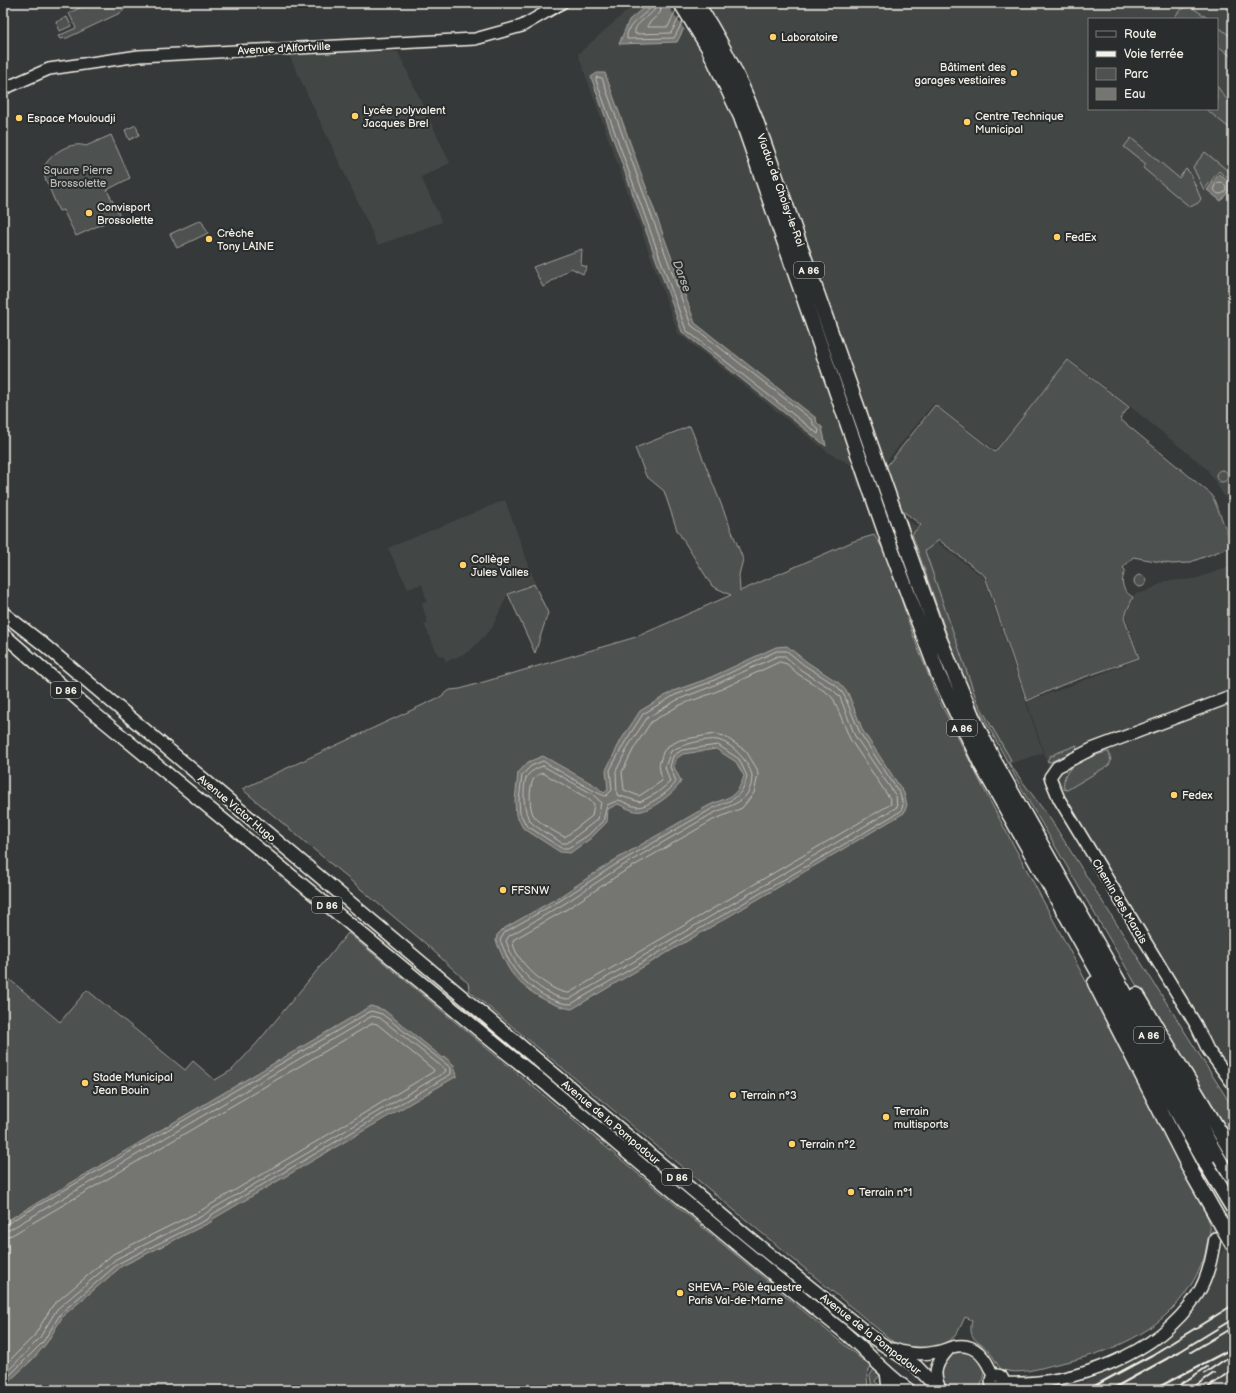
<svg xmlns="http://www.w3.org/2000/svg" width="1236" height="1393" font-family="'Balsamiq Sans',sans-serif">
<rect width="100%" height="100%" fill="#363939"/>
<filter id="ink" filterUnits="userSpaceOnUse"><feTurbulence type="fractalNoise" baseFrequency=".025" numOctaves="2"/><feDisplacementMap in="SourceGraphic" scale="8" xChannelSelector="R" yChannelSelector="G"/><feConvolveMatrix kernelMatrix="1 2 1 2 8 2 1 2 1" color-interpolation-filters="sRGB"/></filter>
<g filter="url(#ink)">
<!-- built -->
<path fill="#434645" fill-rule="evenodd" d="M636 3H1233V510L1207 469 1131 407 1069 359 995 450 934 403 868 484 858 487 853 466 828 452 678 333 578 54ZM1089 19H1217V109H1089Z
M362 52H398L450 163 421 177 442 222 378 245 289 55Z
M505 500 535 582 508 593 492 628 470 651 446 662 444 657 438 655 424 624H428L422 604 427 601 422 584 408 589 388 548Z
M908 520 984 578 1043 753 1009 764 969 688Z
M1233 566V1102L1123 896 1049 768 1027 702 1140 659 1126 617 1135 594 1145 592 1166 581 1194 579Z
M1233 1213V1390H1065L1104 1374 1159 1343 1182 1325 1197 1305 1224 1248 1214 1233Z"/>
<!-- green -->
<path fill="#4e514f" stroke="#a1a19c" d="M90 3H128V5L122 12 67 38 60 39 58 36 76 28 69 13Z
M1190 6 1209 19H1173L1180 10Z
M67 17 71 26 60 31 56 22Z
M1217 26 1233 38V58L1217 45Z
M1217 86 1233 108V131L1207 110V109H1217Z
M136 125 139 135 129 140 125 130Z
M111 135 130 178 107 190 120 216 76 236 63 210 59 211 45 178V165C53 152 71 141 86 146Z
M1131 138 1179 178 1186 169 1190 173 1201 199 1198 203 1190 207 1143 168 1146 164 1124 147Z
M1205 152 1233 175V182L1219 171 1204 190 1193 167Z
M201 220 208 233 177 248 170 234Z
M582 249 581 265 587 267 583 274 571 268 543 287 533 267Z
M1068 360 1129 407 1120 419 1212 495 1233 546 1188 563 1172 564 1133 557 1123 568 1126 571C1119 581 1123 592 1133 597L1124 618 1139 658 1062 685 1027 701 985 576 939 540 925 551 977 701 1011 760 1008 762 1051 820 1233 1108V1144L1186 1070 1024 793 985 720 968 689 947 635 912 534 921 525 871 486 935 405 995 452Z
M690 426 743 559 739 575 740 591 854 541 874 535 886 553 914 638 936 694 990 801 1096 1000 1196 1195C1200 1204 1208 1215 1210 1225 1211 1231 1207 1242 1206 1249 1204 1262 1198 1273 1191 1285 1161 1333 1110 1353 1057 1364 1040 1368 1018 1376 1001 1369 996 1364 995 1358 990 1353 980 1340 967 1342 972 1320L965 1317C962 1323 959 1332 954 1337 937 1351 915 1348 896 1344L473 994 468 990 469 988 468 983 426 944 242 789 440 697 450 690 460 689 636 637 731 595 712 586 677 530 664 491 646 476 635 448Z
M1216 476a6 6 0 1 1 12 0a6 6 0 1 1-12 0Z
M1134 581a6 6 0 1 1 12 0a6 6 0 1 1-12 0Z
M534 584 548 613 535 653 508 594Z
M1077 745 1076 751 1050 762 1047 761 1051 755 1054 756V754Z
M1106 752H1109L1111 761 1109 765 1067 790 1064 789C1060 765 1088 758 1106 752Z
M348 933 871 1367 867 1374 868 1390H3V974L60 1022 87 990 185 1070 193 1061 215 1080 232 1070 257 1043Z
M959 1350 974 1354 984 1365V1373L980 1390H949L941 1382 939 1368 946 1359Z
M874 1369 880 1375 875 1381 884 1390H872L870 1375Z
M1055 1385 1047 1390H1003Z"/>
<!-- water -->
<path fill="#757572" stroke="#a8a7a1" d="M649 3H697L677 42 619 44 629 20Z
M597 73H605L695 323 816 418 817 423 822 427 826 446 682 332 591 77Z
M1219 174 1233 185 1221 201 1207 190Z
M787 646 807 662 839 683 848 693 863 731 904 793 907 805 904 813 572 1009C550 1006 521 989 509 969 504 961 500 950 496 941L497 935 503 929 559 897 613 861 706 807C726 796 736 801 744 776L736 762 716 749 683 754 677 758 674 767 681 781C677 791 654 808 642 811 634 813 625 807 618 804L608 809 607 822 590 839 570 853 560 852 523 828 516 815 515 801 518 773 528 762 543 756 596 786 604 793 608 790 606 770 621 740 640 711 673 691 707 679 776 647Z
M371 1006 384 1010 443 1058 445 1057 454 1065 457 1076 213 1219 211 1222 122 1266 63 1316 46 1344 33 1359 3 1387V1223Z"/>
<!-- pier -->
<path fill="#363939" d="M666 3H699L685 30Z"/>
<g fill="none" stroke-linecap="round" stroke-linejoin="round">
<!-- shore -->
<path stroke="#c1bfb9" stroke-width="1" d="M652 3C650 16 625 21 627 39L674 38 683 21
M657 3C656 17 633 20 635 34L671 33 680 16
M663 3 660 13 648 24V27H668L676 10
M597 77 602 78 691 325 812 420 814 426 819 430 818 434 686 330 596 80Z
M1214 188a6 6 0 1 1 12 0a6 6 0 1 1-12 0Z
M777 651H787L804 665 837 686 844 695 860 733 900 794 903 805 901 811 571 1004C550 1004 526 985 514 969 508 961 504 949 500 940L505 932 561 900 615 865 708 811C728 799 741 803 747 776L739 759 718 745 682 750 673 756 670 767 676 781C674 789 646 808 637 807 631 806 625 802 619 800L607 805 603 821 587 836 568 848H561L526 825 520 813 519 801 522 775 531 766 543 761C551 766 602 797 606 796L612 790 610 770 625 742 643 714 675 695 708 683Z
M778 656H785L801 670 833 690 840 697 855 736 896 796 897 807 570 999C550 999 530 981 518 966 513 959 509 949 506 941L509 936 564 904 617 869 710 815C730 804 752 804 752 775 748 761 733 744 718 740 707 738 680 745 671 751L665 767 670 782 657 793 640 802 617 795 616 771 629 745 647 718 677 700 710 687Z
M780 662 787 664 798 674 829 694 834 700 850 739 890 799 891 804 569 993C550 993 512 959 513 940L567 909 620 874 713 820 742 808 754 793 758 775 757 769 746 751 724 736 715 734 680 740 668 746 663 752 659 765 662 781 639 796 624 790 622 772 634 748 651 722 680 705 713 693Z
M543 766 591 793 601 802 598 819 567 843H562C552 836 539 830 531 822 523 814 522 785 527 776 531 771 537 768 543 766Z
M543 773 587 798 594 804 592 816 565 837C559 835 538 822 534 816 529 810 529 787 533 780 535 776 539 774 543 773Z
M3 1226 371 1011 382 1014 451 1068V1074L211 1215 208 1219 119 1263 61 1313 43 1342 3 1382
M3 1231 9 1230 372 1016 380 1018 446 1070 445 1072 209 1211 204 1215 116 1259 57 1309 39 1339 3 1376
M3 1237 12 1235 373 1023 377 1024 434 1070 433 1072 200 1211 113 1254 53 1305 34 1336 3 1367"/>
<!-- secondary-tunnel -->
<path stroke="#525553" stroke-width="11" stroke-dasharray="11 5.5" stroke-linecap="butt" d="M1215 1238 1221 1219 1233 1204"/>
<!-- secondary casing -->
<g stroke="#f4f1e8" stroke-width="14">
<path id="secondary" d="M3 89 49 69 139 56 475 39 522 26 562 3
M1233 696 1092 749 1057 767 1050 777 1059 799 1196 1025 1208 1050 1233 1084
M894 1349C907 1354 922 1355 936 1352 943 1351 950 1347 957 1346 977 1343 987 1360 993 1376
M886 1371 888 1390
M991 1381a6 6 0 1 1 12 0a6 6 0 1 1-12 0Z
M1003 1383C1072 1386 1157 1356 1197 1295 1208 1278 1212 1257 1215 1238
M941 1390C931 1373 937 1362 949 1349"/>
</g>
<!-- primary casing -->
<g stroke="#f4f1e8" stroke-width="15">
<path id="primary" d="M3 613 43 644 748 1237 873 1338 916 1366 939 1390
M3 634 83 704 504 1051 543 1082C641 1164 739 1248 839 1328 863 1347 883 1372 909 1390"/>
</g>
<!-- highway casing -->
<g stroke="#f4f1e8" stroke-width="17">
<path id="highway" d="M681 3 708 47 741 117 890 546 938 674 981 764 1207 1165
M696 3C721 39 739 78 755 118L939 638 972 716 993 759 1233 1185
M1095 983 1192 1173
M1137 995 1233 1154"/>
</g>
<!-- secondary -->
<use href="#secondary" stroke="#2a2d2e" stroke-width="11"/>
<!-- primary -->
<use href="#primary" stroke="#2a2d2e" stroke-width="12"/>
<!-- highway -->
<use href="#highway" stroke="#2a2d2e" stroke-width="14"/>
<!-- rail -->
<path stroke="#f4f1e8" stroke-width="2" d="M1191 1352 1233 1327
M1205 1373 1233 1354
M1087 1390 1152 1355 1233 1305
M1110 1390 1179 1352 1233 1319
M1153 1390 1233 1348
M1172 1390 1207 1367
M1189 1390 1214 1373
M1205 1390 1233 1369"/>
<!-- highway-bridge casing -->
<g stroke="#f4f1e8" stroke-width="17" stroke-linecap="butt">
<path id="highway-bridge" d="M1207 1165 1233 1208
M1192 1173 1233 1245"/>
</g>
<!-- highway-bridge -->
<use href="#highway-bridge" stroke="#2a2d2e" stroke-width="14"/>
</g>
</g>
<!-- markers -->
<g fill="#ffd166" stroke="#2a2d2e" stroke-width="1.5">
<circle cx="773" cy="37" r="4"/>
<circle cx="1014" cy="73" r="4"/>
<circle cx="355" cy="116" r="4"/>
<circle cx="19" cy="118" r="4"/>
<circle cx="967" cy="122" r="4"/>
<circle cx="89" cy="213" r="4"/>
<circle cx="1057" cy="237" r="4"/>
<circle cx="209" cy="239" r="4"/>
<circle cx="463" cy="565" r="4"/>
<circle cx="1174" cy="795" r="4"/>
<circle cx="503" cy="890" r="4"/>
<circle cx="85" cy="1083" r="4"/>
<circle cx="733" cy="1095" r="4"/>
<circle cx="886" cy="1117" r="4"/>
<circle cx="792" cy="1144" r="4"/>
<circle cx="851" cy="1192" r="4"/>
<circle cx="680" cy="1293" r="4"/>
</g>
<g text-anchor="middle" stroke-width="4" stroke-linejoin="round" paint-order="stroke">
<!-- shield labels -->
<g fill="#2a2d2e" stroke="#b7b6b0" stroke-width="1">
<rect x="794" y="262" width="30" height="16" rx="3"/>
<rect x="51" y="682" width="30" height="16" rx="3"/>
<rect x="947" y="720" width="30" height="16" rx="3"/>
<rect x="312" y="897" width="30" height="16" rx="3"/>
<rect x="1134" y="1027" width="30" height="16" rx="3"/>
<rect x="662" y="1169" width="30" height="16" rx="3"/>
</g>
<g font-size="10" font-weight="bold" fill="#f4f1e8">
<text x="809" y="274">A 86</text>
<text x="66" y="694">D 86</text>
<text x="962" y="732">A 86</text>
<text x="327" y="909">D 86</text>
<text x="1149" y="1039">A 86</text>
<text x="677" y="1181">D 86</text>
</g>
<!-- poi labels -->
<g font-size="11" fill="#f4f1e8" stroke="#2a2d2e" text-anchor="start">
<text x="781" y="41">Laboratoire</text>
<text x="1006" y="71" text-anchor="end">Bâtiment des<tspan x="1006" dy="13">garages vestiaires</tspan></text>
<text x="363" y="114">Lycée polyvalent<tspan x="363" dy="13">Jacques Brel</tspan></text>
<text x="975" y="120">Centre Technique<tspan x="975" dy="13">Municipal</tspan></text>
<text x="27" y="122">Espace Mouloudji</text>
<text x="97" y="211">Convisport<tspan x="97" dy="13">Brossolette</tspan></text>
<text x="217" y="237">Crèche<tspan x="217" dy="13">Tony LAINE</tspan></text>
<text x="1065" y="241">FedEx</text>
<text x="471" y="563">Collège<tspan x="471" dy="13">Jules Valles</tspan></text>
<text x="1182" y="799">Fedex</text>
<text x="511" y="894">FFSNW</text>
<text x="93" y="1081">Stade Municipal<tspan x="93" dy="13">Jean Bouin</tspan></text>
<text x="741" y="1099">Terrain n°3</text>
<text x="894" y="1115">Terrain<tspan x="894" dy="13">multisports</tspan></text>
<text x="800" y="1148">Terrain n°2</text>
<text x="859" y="1196">Terrain n°1</text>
<text x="688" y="1291">SHEVA– Pôle équestre<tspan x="688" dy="13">Paris Val-de-Marne</tspan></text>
</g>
<!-- street labels -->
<g font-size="11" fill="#f4f1e8" stroke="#2a2d2e">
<text transform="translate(284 48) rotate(-3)" y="4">Avenue d'Alfortville</text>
<text transform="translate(781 190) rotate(70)" y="4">Viaduc de Choisy-le-Roi</text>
<text transform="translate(237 808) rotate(40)" y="4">Avenue Victor Hugo</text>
<text transform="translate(1120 901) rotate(59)" y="4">Chemin des Marais</text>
<text transform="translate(611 1122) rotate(40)" y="4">Avenue de la Pompadour</text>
<text transform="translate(871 1334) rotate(38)" y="4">Avenue de la Pompadour</text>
</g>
<!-- park labels -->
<g font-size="11" fill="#bab9b2" stroke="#2a2d2e">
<text x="78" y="174">Square Pierre<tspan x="78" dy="13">Brossolette</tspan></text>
</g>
<!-- water labels -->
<g font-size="12" font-style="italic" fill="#b4b3ad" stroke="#2a2d2e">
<text transform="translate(682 276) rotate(70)" y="4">Darse</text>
</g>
</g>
<!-- margin -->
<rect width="1236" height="1393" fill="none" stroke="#2a2d2e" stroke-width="16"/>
<rect x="8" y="8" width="1220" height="1377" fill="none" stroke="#f4f1e8" stroke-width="1.5" filter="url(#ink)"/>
<!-- legend -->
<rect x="1088" y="18" width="130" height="92" fill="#2a2d2e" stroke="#7b7b78"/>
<rect x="1096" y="31" width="20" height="6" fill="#2a2d2e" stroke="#7b7b78"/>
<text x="1124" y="38" font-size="12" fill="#f4f1e8">Route</text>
<rect x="1096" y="51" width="20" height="6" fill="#f4f1e8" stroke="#7b7b78"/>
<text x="1124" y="58" font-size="12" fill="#f4f1e8">Voie ferrée</text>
<rect x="1096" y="68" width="20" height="12" fill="#4e514f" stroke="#7b7b78"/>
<text x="1124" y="78" font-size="12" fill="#f4f1e8">Parc</text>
<rect x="1096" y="88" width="20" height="12" fill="#757572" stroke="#7b7b78"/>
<text x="1124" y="98" font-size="12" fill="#f4f1e8">Eau</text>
</svg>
